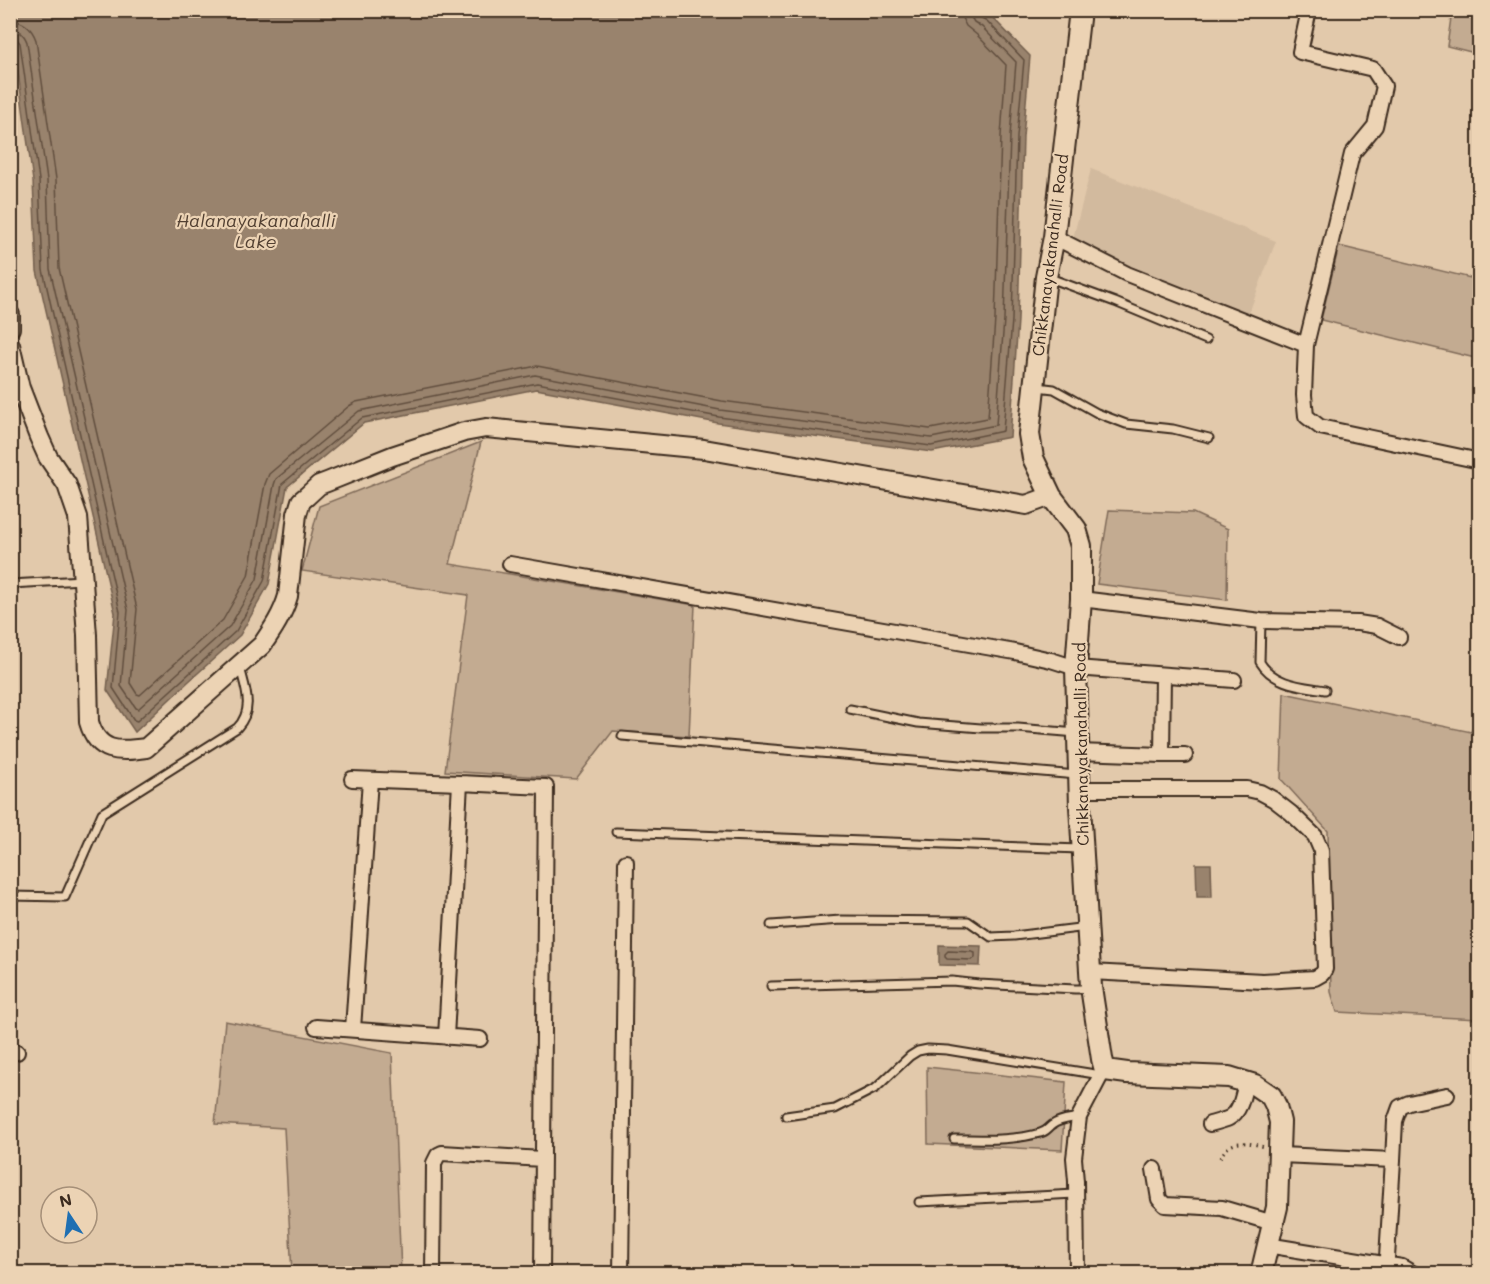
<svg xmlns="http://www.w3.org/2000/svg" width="1490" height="1284" font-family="Mali,sans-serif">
<rect width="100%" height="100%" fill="#e2c9ab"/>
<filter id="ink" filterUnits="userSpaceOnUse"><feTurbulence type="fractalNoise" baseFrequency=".0167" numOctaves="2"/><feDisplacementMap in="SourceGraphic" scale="12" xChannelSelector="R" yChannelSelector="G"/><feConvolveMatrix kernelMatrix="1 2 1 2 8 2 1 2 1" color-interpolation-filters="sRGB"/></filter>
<g filter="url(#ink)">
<!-- built -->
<path fill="#d2ba9e" d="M1091 169 1276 241 1249 313 1072 242Z"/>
<!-- green -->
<path fill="#c3ab91" stroke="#7f6a58" stroke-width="1.5" d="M1452 11H1479V54L1447 46Z
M1339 246 1479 280V359L1321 320Z
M481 442 450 564 695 605 689 736 613 731 576 779 445 771 468 595 302 571 319 506Z
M1109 510 1193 513 1228 529 1227 600 1097 584Z
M1284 693 1471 732 1479 714V1019L1337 1012 1331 992 1328 831 1281 779Z
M225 1021 392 1053 401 1273H292L284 1128 215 1124Z
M927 1067 1066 1082 1062 1150 928 1144Z"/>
<!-- water -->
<path fill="#99836d" stroke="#735f4d" stroke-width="1.5" d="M11 10H978L990 15 1030 56 1023 137 1018 320 1010 437 932 452 718 423 536 389 364 423 287 487 269 584 240 635 188 682 135 732 107 690 115 613 37 271 33 181 14 44 11 38Z
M1196 864H1211L1212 897H1197Z
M939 945 981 946 980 966 939 965Z"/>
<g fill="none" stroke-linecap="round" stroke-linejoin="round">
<!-- shore -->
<path stroke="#614e3e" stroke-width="1.5" d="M10 20C24 21 32 28 36 40L56 179 59 268 137 609 130 683 137 694 140 695 223 620 248 576 265 484 269 474 349 406 356 402 537 366 722 401 930 429 988 418 995 319 1001 136 1006 65 977 35 966 26 962 18V10
M10 29C19 29 24 34 27 42L47 180 50 269 128 610 121 686 136 708 138 709 230 626 257 579 274 485 276 479 359 411 535 375 720 410 931 438 996 425 1004 320 1010 136 1016 62 982 27 974 22 971 17V10
M10 37 16 38 20 43 39 180 43 270 120 612 113 688 134 720 137 721 236 631 264 581 282 484 362 418 537 383 719 417 931 446 1003 431 1012 320 1017 137 1024 60 987 21 980 17 978 10
M948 951 972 952 975 953V958L972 960 947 959 945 957V954Z"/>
<!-- service casing -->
<g stroke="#3b2a1e" stroke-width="11">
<path id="service" d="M1047 277 1115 302 1206 340
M1037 387 1054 389 1097 413 1126 424 1173 429 1209 438
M10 584 83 580
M1261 621 1260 662C1274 685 1302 686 1325 690
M850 709 918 723 981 728H1018L1077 733
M622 736 1077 775
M616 832 1080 849
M10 896 65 897 102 813 237 728C255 709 245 688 240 667
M771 925 841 920 968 921 991 937 1014 936 1087 927
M771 986 952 981 979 984 1075 989H1089
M786 1116 835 1109 876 1088 910 1056 918 1051 928 1049 947 1050 1101 1075
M954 1139C983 1139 1012 1141 1040 1133 1046 1132 1047 1129 1052 1125 1060 1119 1069 1119 1079 1117
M919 1202 1075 1194"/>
</g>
<!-- minor casing -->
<g stroke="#3b2a1e" stroke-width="18">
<path id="minor" d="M1478 10 1480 13
M1054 237 1127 274 1306 345 1352 154 1375 126 1384 86 1373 69 1300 52 1309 10
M1306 345 1304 395 1306 416 1320 427 1480 461
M510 564 1015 652 1051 660 1076 668 1234 680
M1081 599 1261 621 1358 623 1377 626 1399 637
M1078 752 1162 755 1163 675
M1162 755H1185
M352 779 460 783 546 787 542 1274
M1080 789H1247L1260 792 1273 799 1291 813 1315 836 1321 850 1325 969 1322 974 1315 978 1263 981 1090 972
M316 1027 480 1039
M353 1029 370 780
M446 1037 460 783
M10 1053 17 1052
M1210 1124C1216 1122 1223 1121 1229 1118 1241 1112 1243 1094 1246 1082
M1280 1155 1393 1160
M1154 1169 1159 1199 1165 1205 1222 1208 1273 1223
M1267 1245 1402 1267 1414 1274
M433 1274 434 1163 438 1155 442 1153 542 1159
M621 1274 626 862
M1077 1274 1076 1181 1074 1158 1079 1117 1101 1075 1105 1070
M1386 1274 1393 1160 1395 1121 1400 1107 1409 1103 1447 1095"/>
</g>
<!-- tertiary casing -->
<g stroke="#3b2a1e" stroke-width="22">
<path id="tertiary" d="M10 315V328
M10 345 20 388 39 437 48 457 67 485 78 517 87 635 89 722C98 753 118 752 146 748L262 645C273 629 283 614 288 596L297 514 301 501 307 496 319 485 327 482 392 456 464 432 486 428 704 449 1026 505 1051 496"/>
</g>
<!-- secondary casing -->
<g stroke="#3b2a1e" stroke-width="24">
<path id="secondary" d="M1080 10 1054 237 1046 277 1029 434 1033 458 1051 496 1076 529 1081 546V599L1076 668 1080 806 1091 987 1102 1059 1105 1070 1127 1073 1229 1077 1255 1085 1271 1096 1276 1106 1280 1122 1277 1207 1261 1274"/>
</g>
<!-- path -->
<path stroke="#3b2a1e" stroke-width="3" stroke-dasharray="1.5 4.5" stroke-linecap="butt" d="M1220 1158C1230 1139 1245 1141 1264 1147"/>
<!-- service -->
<use href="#service" stroke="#ecd3b4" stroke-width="7"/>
<!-- minor -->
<use href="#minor" stroke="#ecd3b4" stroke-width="14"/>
<!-- tertiary -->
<use href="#tertiary" stroke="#ecd3b4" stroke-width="18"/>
<!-- secondary -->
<use href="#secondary" stroke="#ecd3b4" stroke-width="20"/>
</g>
</g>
<g text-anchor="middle" stroke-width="4.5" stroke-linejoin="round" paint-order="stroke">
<!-- street labels -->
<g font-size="16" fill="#3b2a1e" stroke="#ecd3b4">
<text transform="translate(1050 255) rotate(-83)" y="6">Chikkanayakanahalli Road</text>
<text transform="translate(1081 744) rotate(-91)" y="6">Chikkanayakanahalli Road</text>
</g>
<!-- water labels -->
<g font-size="18" font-style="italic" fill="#524032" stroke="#ecd3b4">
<text x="256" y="227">Halanayakanahalli<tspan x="256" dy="21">Lake</tspan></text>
</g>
</g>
<!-- margin -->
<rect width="1490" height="1284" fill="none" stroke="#ecd3b4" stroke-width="36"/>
<rect x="18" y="18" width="1454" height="1248" fill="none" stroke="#3b2a1e" stroke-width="2" filter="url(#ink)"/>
<!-- north arrow -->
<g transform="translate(69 1215) rotate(347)"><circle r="28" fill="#ecd3b4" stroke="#a58f78" stroke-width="1.5"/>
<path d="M0-4.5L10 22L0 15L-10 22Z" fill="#1f6fb2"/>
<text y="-9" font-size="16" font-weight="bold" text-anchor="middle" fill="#3b2a1e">N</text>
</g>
</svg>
